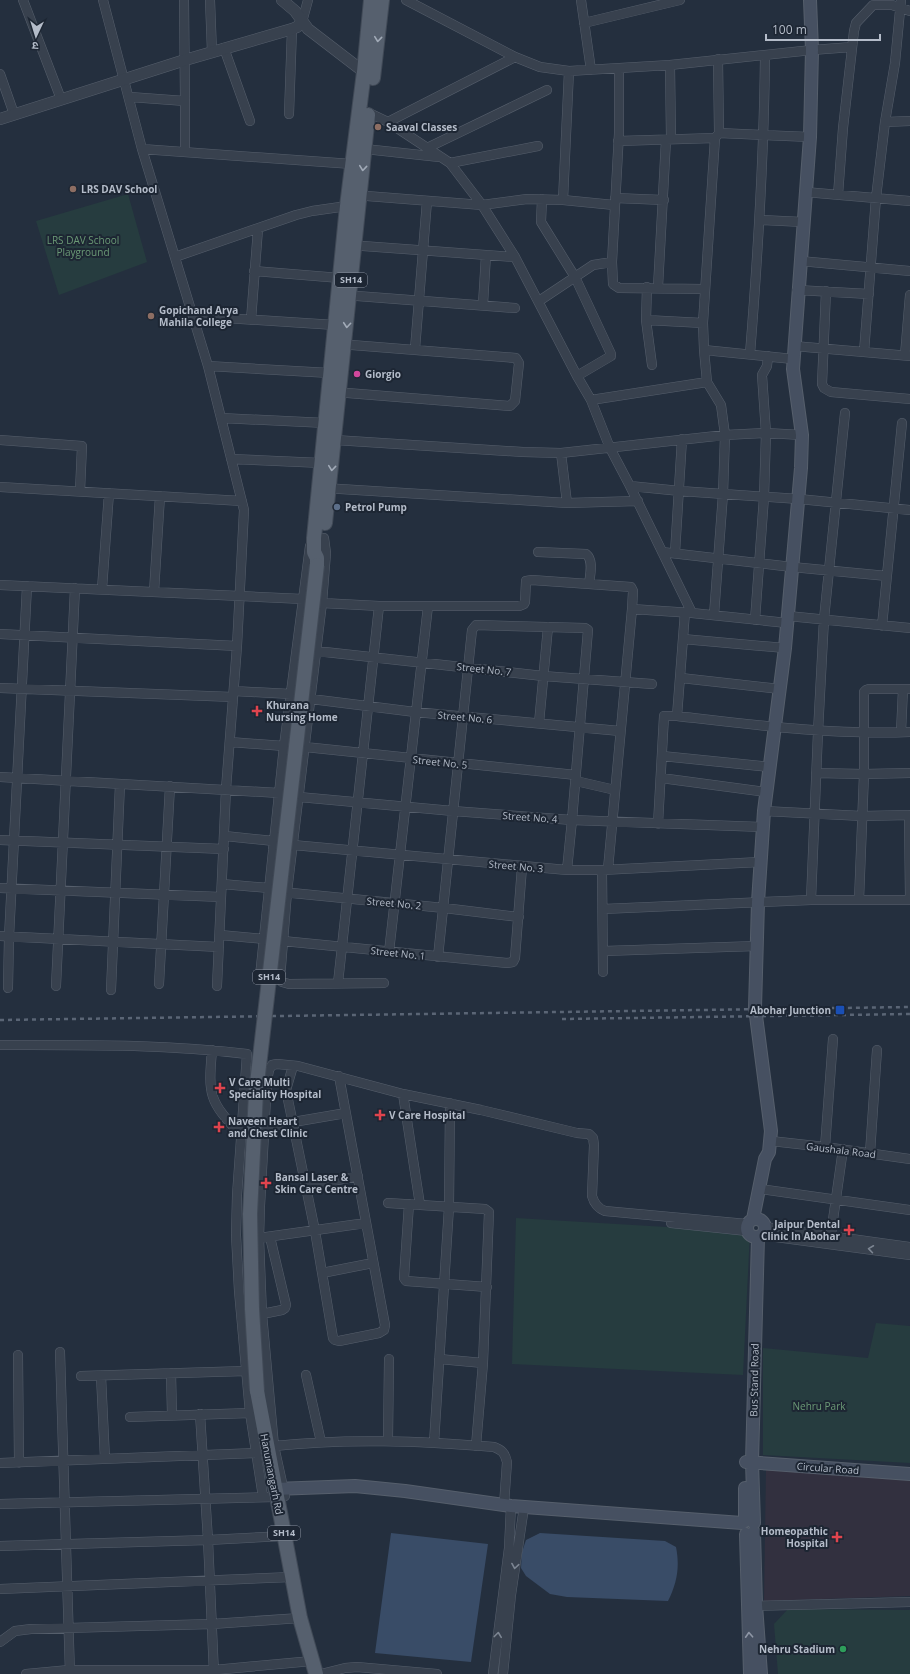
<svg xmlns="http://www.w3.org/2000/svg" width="910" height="1674" font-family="'Open Sans','Noto Sans Devanagari',sans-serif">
<rect width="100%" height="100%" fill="#242f3e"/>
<!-- medical -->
<path fill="#32303f" d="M766 1469 910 1477V1596L764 1601Z"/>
<!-- green -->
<path fill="#263c3f" d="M128 194 147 262 59 295 36 221Z
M516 1218 750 1232 743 1375 512 1364Z
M876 1323 910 1326V1463L763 1455V1348L868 1358Z
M788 1609 910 1610V1674H778L774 1624Z"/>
<!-- water -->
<path fill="#394c67" d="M391 1533 488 1544 471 1662 375 1653Z
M540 1533 665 1541 676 1547C680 1567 677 1583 668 1601L567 1597 550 1594 526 1576 521 1568 522 1552 526 1540Z"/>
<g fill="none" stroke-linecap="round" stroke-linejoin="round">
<!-- minor casing -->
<g stroke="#565f6c" stroke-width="10">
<path id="minor" d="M23 0 61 99
M103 0 142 149 208 366 244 510 237 646 226 789 217 986
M210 0 212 52
M406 0 515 57 540 67 569 71 670 65 812 50 852 47
M581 0 591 70
M302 22 308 0
M584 23 680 0
M224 48 250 121
M718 59 719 133
M670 65 671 139
M0 74 14 114
M130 97 185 101 184 0
M365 111 388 122 450 163 482 205 515 257 577 376 591 400 610 448 630 486 692 613 787 623
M289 114 292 29
M388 122 515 57
M885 122 910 121
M618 141 715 138 719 133 810 137
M427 148 547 90
M142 149 352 164
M365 149 439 157
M185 152V101
M450 163 538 146
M805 192 910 201
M354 195 482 205 527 199 563 200 614 205
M838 195 843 128 854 31 856 23 873 5H892L910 11
M615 198 664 200
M542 199 541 222 575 277 611 354V356L577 376
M563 200 569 71
M760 220 803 222
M349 245 515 257
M175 257 296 215 312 211 347 206
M800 261 910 271
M612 262 619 133V69
M254 271 340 278
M658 287 666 140
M797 290 869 294
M826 291 822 384 824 388 831 392 910 399
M344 295 515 308
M539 301 593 265 612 262 613 284 619 288 704 289
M483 304 486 255
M194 316 335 325
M251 320 258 229
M646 320 647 287
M794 346 910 356
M415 349 427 201
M704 350 793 359
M864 352 876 198 885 122 895 63 901 0
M750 354C758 254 764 155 765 55
M905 355 910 295
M652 365 646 320 703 323
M208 366 330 373
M335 392 510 406 515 401 519 363 516 358 339 344
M591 400 707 382
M221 418 326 423
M0 440 82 446 80 491
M335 440 523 452 561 453 725 435 766 433 802 435
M561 453 567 503
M231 459 322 463
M630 486 680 491 799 499 910 510
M0 487 242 501
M324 488 567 503 638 501
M324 538 326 553 322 603 287 892 280 979 282 982 289 984 384 983
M538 552 586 554C594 560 590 575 589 584
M662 552 792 567 887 576
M675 553 682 439
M0 585 303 599
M102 589 109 493
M154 592 160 496
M322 603 379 606H519L524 604 525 602 526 581 532 580 631 587 633 591 632 609
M714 615 723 494 725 435 721 405 707 382 704 350 703 323 715 138
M788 616 910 628
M755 620 764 497 766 433 762 375 767 366 768 356
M882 626 902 423
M0 634 237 646
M683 639 785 648
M316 651 543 676 652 684
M681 678 780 689
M0 688 233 697
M234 691 291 694
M311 699 415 712 620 731
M677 716 685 612
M539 723 548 627
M901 732 903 689
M230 742 284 746
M305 747 576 775
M662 756 770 767
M816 773 864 774 910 773
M0 777 279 793
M661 778 766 792
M576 781 615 790
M299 797 453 811 572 820 762 827
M764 811 862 816 910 815
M909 815 910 900
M658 824 664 716H677C755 725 832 735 910 732
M225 836 274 841
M0 840 224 849
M273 848 293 845 567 870H602L760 862
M608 869 632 609 692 613
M602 870 603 972
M222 884 269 888
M0 888 221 897
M282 892 444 908 519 917
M811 900 818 732 824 619 845 413
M859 900 864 774V692L866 690 869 689H910
M603 909 811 900H910
M220 935 264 939
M0 936 219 947
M283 941 507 963 513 962 515 958 522 867
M604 951 757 946
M389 952 428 606
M438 957 472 630 476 625 585 628 588 630 572 820 567 870
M260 976 284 746 310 546
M338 983 379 606
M159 984 170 786
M56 986 75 588
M8 988 9 937 27 586
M111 990 120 784
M0 1045C83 1045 165 1044 247 1054L237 1195 236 1235 239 1291 250 1413 263 1497
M212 1050C208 1096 209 1101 241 1135
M293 1066 286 1090 315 1231 333 1338 335 1340 339 1341 379 1333 384 1330 385 1325 339 1076
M403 1094 420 1205
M264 1127 346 1113
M771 1141 825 1147 910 1159
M825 1147 833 1039
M870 1153 877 1050
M307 1186 358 1176
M760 1189 910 1210
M388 1203 485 1209 489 1212 483 1363 476 1446
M409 1204 404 1278 406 1281 487 1287
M671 1223 747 1231
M765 1227 910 1247
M761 1235 910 1255
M259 1238 366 1223
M830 1241 843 1149
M322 1273 373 1263
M262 1314 282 1310 285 1308 286 1305 270 1237
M60 1352 70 1674
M18 1355 19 1463
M439 1359 483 1363
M171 1373 172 1415
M306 1375 321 1442
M81 1376 246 1371
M101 1376 105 1459
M200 1414 208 1540 214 1674
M130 1417 250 1413
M388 1440 389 1359
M434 1443 449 1207 450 1103
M274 1446C349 1438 419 1441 494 1447 502 1450 505 1453 507 1462L504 1505
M0 1463 256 1453
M285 1496 274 1446 262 1314 259 1238 260 1206 267 1081 269 1070 272 1065 277 1064 298 1066 403 1094 481 1110 577 1133 589 1134 593 1138 594 1145 592 1196C594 1203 597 1208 605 1211L747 1224
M0 1504 276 1497
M0 1546 208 1540 285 1536
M0 1589 292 1577
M751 1606 910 1602
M0 1642 15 1631 31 1629 212 1624 300 1618
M26 1674 69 1670H214L312 1661
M321 1674 345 1668 357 1667 437 1674
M493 1674 509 1548 511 1506
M503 1674 511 1595 523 1514"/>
</g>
<!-- tertiary casing -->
<g stroke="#565f6c" stroke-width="12">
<path id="tertiary" d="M282 0 295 11 308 29 364 72
M0 119 185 60 292 29 297 27 302 22"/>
</g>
<!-- secondary casing -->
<g stroke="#565f6c" stroke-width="14">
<path id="secondary" d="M747 1228a9 9 0 1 1 18 0a9 9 0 1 1-18 0Z
M753 1219 765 1159 769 1152 771 1131 755 1008 758 902 764 811 785 648 801 468 802 435 793 369 810 137 812 50 810 0
M746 1462 910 1474
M275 1489 355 1486 405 1491 511 1506 742 1523
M745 1521V1488
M754 1523 752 1462 758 1237
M754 1532 756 1605 761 1674
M746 1534 750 1674"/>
</g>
<!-- primary casing -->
<g stroke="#414a57" stroke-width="16">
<path id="primary" d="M373 78 382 0
M325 523 368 115
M317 565V558L314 552V538L347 206 364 72 371 0
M257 1391 300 1618 316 1674"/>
</g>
<!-- minor -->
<use href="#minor" stroke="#38414e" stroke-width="9"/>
<!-- tertiary -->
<use href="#tertiary" stroke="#38414e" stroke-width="11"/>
<!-- secondary -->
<use href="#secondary" stroke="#465061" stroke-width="12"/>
<!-- primary -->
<use href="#primary" stroke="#56606e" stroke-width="14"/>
<!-- rail -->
<path stroke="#5a6575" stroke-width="2.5" stroke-dasharray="4 4" stroke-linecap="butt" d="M562 1019 910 1014
M0 1020 910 1007"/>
<!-- primary-bridge casing -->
<g stroke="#414a57" stroke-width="16" stroke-linecap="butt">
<path id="primary-bridge" d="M257 1391 252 1309 250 1214 256 1092 317 565"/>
</g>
<!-- primary-bridge -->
<use href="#primary-bridge" stroke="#56606e" stroke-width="14"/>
</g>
<!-- one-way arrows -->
<defs><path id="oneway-chevron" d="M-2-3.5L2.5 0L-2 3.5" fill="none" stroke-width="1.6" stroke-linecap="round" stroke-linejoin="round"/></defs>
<g stroke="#a1aab7">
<use href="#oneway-chevron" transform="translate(378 39) rotate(96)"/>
<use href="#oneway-chevron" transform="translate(363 168) rotate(96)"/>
<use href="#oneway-chevron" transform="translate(347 325) rotate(95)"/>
<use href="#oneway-chevron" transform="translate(332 468) rotate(96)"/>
</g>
<g stroke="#7c8592">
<use href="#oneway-chevron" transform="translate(871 1249) rotate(-172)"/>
<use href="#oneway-chevron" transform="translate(515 1566) rotate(99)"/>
<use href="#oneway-chevron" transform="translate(498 1635) rotate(-83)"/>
</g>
<use stroke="#8e96a5" href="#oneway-chevron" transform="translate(749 1635) rotate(-93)"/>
<!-- markers -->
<g fill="#8d6e63" stroke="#1d2633" stroke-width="1.5">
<circle cx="378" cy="127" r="4"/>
<circle cx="73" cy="189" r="4"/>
<circle cx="151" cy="316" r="4"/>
</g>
<circle fill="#d1479c" stroke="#1d2633" stroke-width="1.5" cx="357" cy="374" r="4"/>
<circle fill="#5c6f8a" stroke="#1d2633" stroke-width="1.5" cx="337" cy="507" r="4"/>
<g fill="#e0444e" stroke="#1d2633" stroke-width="1.5">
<path d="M255 705h4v4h4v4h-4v4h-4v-4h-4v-4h4z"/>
<path d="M218 1082h4v4h4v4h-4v4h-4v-4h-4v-4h4z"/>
<path d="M378 1109h4v4h4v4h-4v4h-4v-4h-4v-4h4z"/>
<path d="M217 1121h4v4h4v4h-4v4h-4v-4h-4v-4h4z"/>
<path d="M264 1177h4v4h4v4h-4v4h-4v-4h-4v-4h4z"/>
<path d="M847 1224h4v4h4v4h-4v4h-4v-4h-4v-4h4z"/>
<path d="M835 1531h4v4h4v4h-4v4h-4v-4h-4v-4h4z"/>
</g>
<rect fill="#1a4fb4" stroke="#1d2633" stroke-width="1.5" x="835" y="1005" width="10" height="10" rx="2"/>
<circle fill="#2e9e5b" stroke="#1d2633" stroke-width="1.5" cx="843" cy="1649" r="4"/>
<g text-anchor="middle" stroke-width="4" stroke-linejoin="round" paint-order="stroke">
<!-- shield labels -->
<g fill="#1d2633" stroke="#878f9c" stroke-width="1">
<rect x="335" y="273" width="32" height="14" rx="3"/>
<rect x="253" y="970" width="32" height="14" rx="3"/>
<rect x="268" y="1526" width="32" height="14" rx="3"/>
</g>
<g font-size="9" font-weight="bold" fill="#b4bcc9">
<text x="351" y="283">SH14</text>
<text x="269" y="980">SH14</text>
<text x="284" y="1536">SH14</text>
</g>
<!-- poi labels -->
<g font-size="10" font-weight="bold" fill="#b4bcc9" stroke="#1d2633" text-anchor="start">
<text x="386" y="131">Saaval Classes</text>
<text x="81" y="193">LRS DAV School</text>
<text x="159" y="314">Gopichand Arya<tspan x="159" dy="12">Mahila College</tspan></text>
<text x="365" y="378">Giorgio</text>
<text x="345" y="511">Petrol Pump</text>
<text x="266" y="709">Khurana<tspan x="266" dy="12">Nursing Home</tspan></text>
<text x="831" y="1014" text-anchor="end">Abohar Junction</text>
<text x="229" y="1086">V Care Multi<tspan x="229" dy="12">Speciality Hospital</tspan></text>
<text x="389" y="1119">V Care Hospital</text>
<text x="228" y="1125">Naveen Heart<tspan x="228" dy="12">and Chest Clinic</tspan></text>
<text x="275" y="1181">Bansal Laser &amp;<tspan x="275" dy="12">Skin Care Centre</tspan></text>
<text x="840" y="1228" text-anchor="end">Jaipur Dental<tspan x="840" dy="12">Clinic In Abohar</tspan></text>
<text x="828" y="1535" text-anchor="end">Homeopathic<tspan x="828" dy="12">Hospital</tspan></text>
<text x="835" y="1653" text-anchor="end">Nehru Stadium</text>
</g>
<!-- park labels -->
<g font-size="10" fill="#6b9a76" stroke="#1d2633">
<text x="83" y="244">LRS DAV School<tspan x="83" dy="12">Playground</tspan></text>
<text x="819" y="1410">Nehru Park</text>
</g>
<!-- street labels -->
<g font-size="10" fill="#b4bcc9" stroke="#1d2633">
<text transform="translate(484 669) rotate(6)" y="4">Street No. 7</text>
<text transform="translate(465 717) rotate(5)" y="4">Street No. 6</text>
<text transform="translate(440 762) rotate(6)" y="4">Street No. 5</text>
<text transform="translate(530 817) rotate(4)" y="4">Street No. 4</text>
<text transform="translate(516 866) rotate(5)" y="4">Street No. 3</text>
<text transform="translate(394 903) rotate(5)" y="4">Street No. 2</text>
<text transform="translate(398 953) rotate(6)" y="4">Street No. 1</text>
<text transform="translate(841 1150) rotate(7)" y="4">Gaushala Road</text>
<text transform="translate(754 1380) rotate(-89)" y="4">Bus Stand Road</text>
<text transform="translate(828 1468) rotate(4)" y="4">Circular Road</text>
<text transform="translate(272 1474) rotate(79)" y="4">Hanumangarh Rd</text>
</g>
</g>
<!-- north arrow -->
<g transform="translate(36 36) rotate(184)" stroke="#1d2633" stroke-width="3" paint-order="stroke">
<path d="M0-3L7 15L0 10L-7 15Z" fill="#b4bcc9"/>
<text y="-6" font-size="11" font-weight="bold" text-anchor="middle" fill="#b4bcc9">उ</text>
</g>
<!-- scale -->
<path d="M766 34v6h114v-6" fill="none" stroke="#b4bcc9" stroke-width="2"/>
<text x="772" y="34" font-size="12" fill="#b4bcc9" stroke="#1d2633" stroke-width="3" paint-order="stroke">100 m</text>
</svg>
